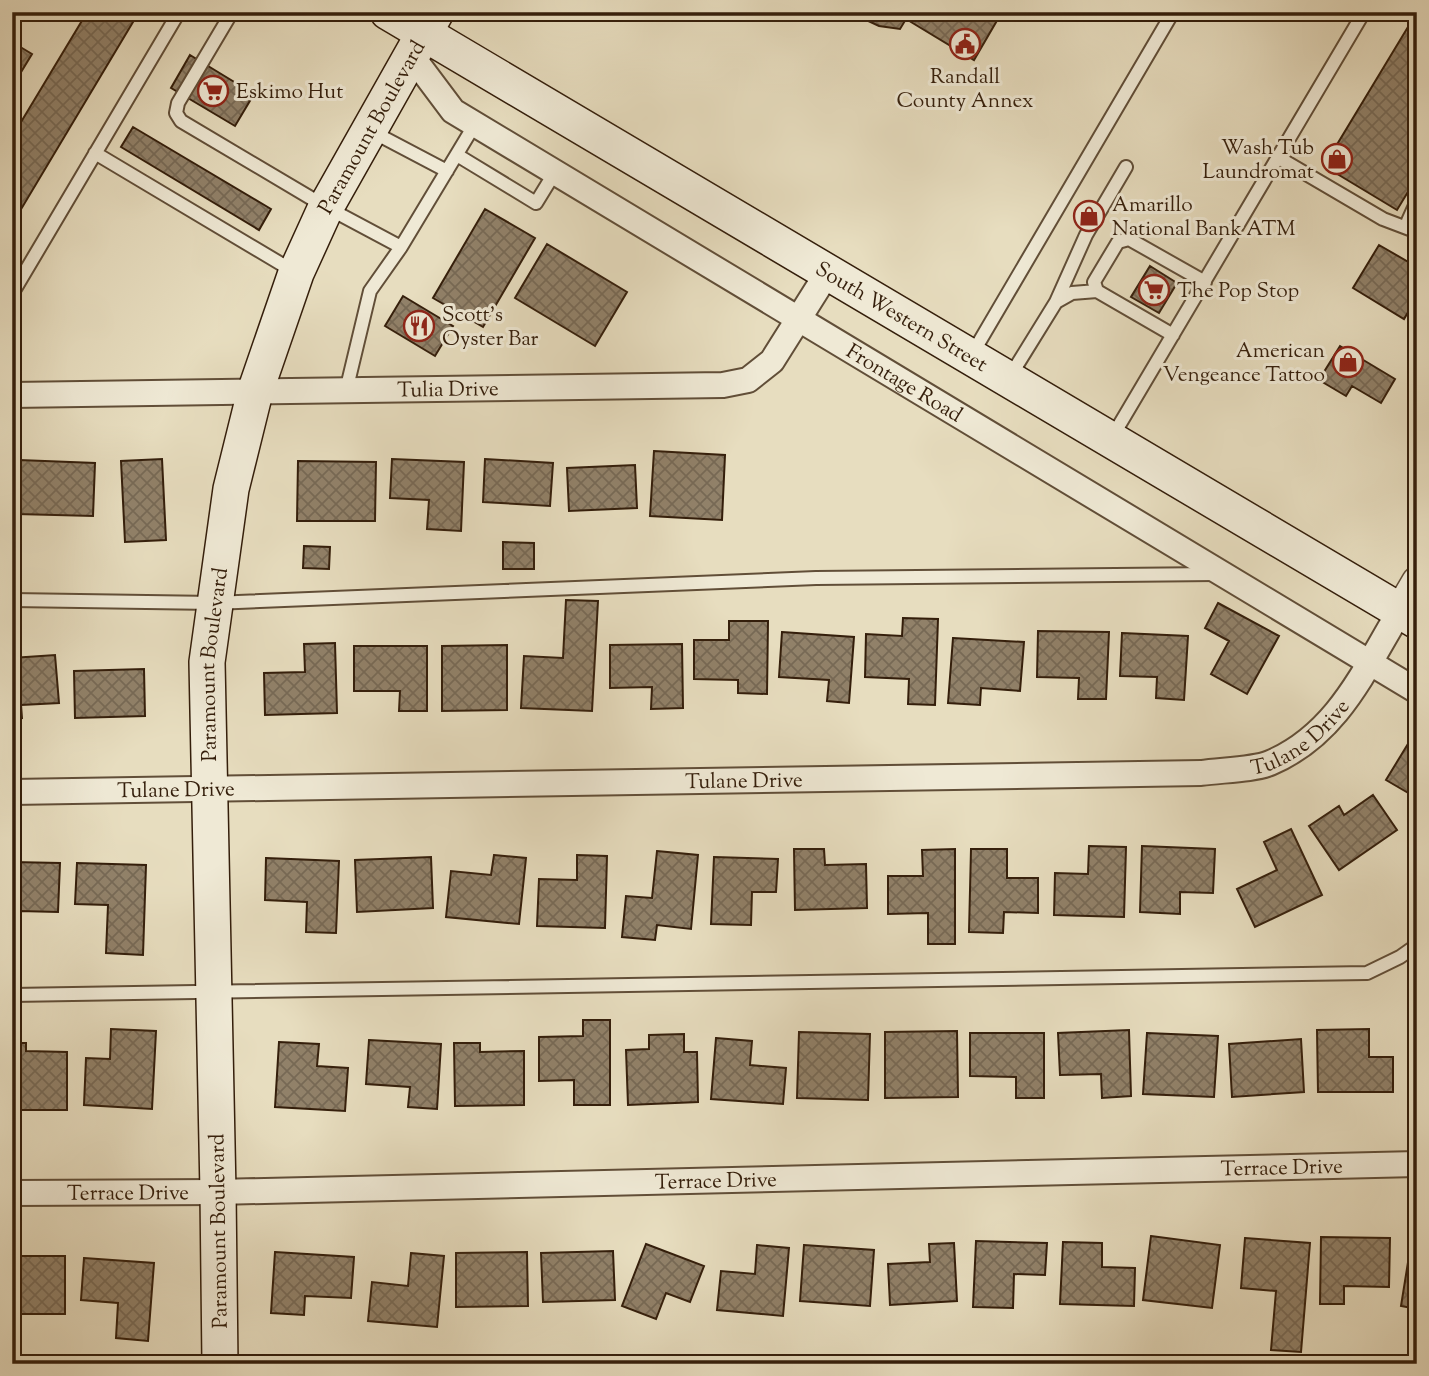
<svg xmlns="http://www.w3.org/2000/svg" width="1429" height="1376" font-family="'Sorts Mill Goudy',serif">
<defs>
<pattern id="building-cross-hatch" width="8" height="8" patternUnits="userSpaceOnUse" patternTransform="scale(1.75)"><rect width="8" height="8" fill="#918169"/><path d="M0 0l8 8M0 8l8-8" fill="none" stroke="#776955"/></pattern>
</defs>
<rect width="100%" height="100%" fill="#e7ddbf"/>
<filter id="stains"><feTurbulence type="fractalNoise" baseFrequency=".00286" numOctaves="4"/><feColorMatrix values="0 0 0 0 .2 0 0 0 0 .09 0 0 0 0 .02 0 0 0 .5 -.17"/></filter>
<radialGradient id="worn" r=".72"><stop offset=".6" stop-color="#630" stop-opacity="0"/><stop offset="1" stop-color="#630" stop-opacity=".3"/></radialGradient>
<!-- building -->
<path fill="url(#building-cross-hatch)" stroke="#341e0b" stroke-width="2" d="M83 12H139L17 216 12 213V137L86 14Z
M849 12H1002L974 60 906 19 900 29 879 26Z
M1417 12V177L1397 210 1324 166Z
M12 42 32 54 12 87Z
M190 55 254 94 235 126 171 88Z
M133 127 271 209 259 230 121 147Z
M485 209 535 238 483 327 433 298Z
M547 244 627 292 595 346 515 298Z
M1379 245 1417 267V297L1404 319 1353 288Z
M1150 266 1177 283 1159 313 1131 297Z
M403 296 453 326 435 356 385 326Z
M1340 346 1395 379 1381 403 1352 386 1346 396 1319 380Z
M654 451 725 455 722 520 650 516Z
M162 459 166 540 125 542 121 461Z
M392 459 464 462 461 531 427 529 429 500 390 498Z
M485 459 553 463 550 506 483 502Z
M19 460 95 463 93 516 17 514Z
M298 461 376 462 375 521H297Z
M635 465 637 508 569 511 567 468Z
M503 542 534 543V569H503Z
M304 546 330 547 329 569 303 568Z
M566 600 598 601 592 711 521 708 524 656 563 658Z
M1218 603 1279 636 1247 694 1211 674 1229 641 1205 628Z
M903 618 938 619 935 705 908 704 909 679 865 677 866 634 902 636Z
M729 621H768L767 694 738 693V680L694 679V640H729Z
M1038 631 1109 632 1106 699H1078L1079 678 1037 677Z
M782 632 854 637 849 703 827 701 829 680 779 677Z
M1122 633 1188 636 1184 700 1156 698 1157 677 1120 676Z
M953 638 1024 642 1020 691 981 688 980 705 948 703Z
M335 643 337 713 265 715 264 673 305 672 304 644Z
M682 644 683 708 651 709 652 687 610 688V645Z
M507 645V710L442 711V646Z
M354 646H427V711H399L400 691H354Z
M55 655 59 703 21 705 22 718 12 719V658Z
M144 669 145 716 75 718 74 671Z
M1417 729V798L1386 780Z
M1373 795 1397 830 1339 870 1309 826 1339 806 1344 815Z
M1291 829 1322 895 1255 927 1237 889 1277 870 1264 842Z
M1089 846 1126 847 1124 917 1054 915 1055 873 1088 874Z
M1142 846 1215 849 1213 893 1180 892V914L1140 912Z
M794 849H824L825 865 866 864 867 908 795 910Z
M955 849V944H928V913L888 914V876H923L922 850Z
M971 849H1007V878H1038V913L1004 912 1003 933 969 932Z
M657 851 698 855 691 929 657 925 655 940 622 937 626 896 652 898Z
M494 855 526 858 519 924 446 917 451 871 491 875Z
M577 855 607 856 605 928 537 926 539 879 577 880Z
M431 857 433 908 357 912 355 860Z
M714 857 778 859 776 892H752L751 925 711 924Z
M266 858 339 861 336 933 306 932 307 902 265 900Z
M12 862 60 863 58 912 19 911 18 940H12Z
M77 863 146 865 143 955 106 953 108 905 75 904Z
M583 1020H610V1105H574V1080L539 1081V1037L583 1036Z
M111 1029 156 1031 152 1109 84 1105 86 1058 110 1059Z
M1369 1029V1057H1393V1092H1318L1317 1030Z
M1129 1030 1131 1096 1102 1098 1101 1074 1060 1075 1058 1033Z
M957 1031 958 1097 885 1098V1032Z
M799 1032 870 1034 868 1100 797 1098Z
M970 1033H1044V1098H1016V1077L970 1076Z
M1147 1033 1218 1036 1214 1097 1143 1094Z
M684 1034V1052H697L698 1102 628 1105 626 1050 649 1049V1035Z
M716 1038 752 1041 750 1065 786 1068 783 1104 711 1099Z
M1301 1039 1304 1092 1232 1097 1229 1044Z
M369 1040 441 1044 437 1109 408 1107 410 1087 366 1084Z
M279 1042 319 1044 317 1066 348 1068 345 1111 275 1107Z
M12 1043H26V1051L67 1052V1110H12Z
M454 1043H480V1052L524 1051V1105L455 1106Z
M1413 1231H1417V1309L1401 1306Z
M1151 1236 1220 1245 1212 1308 1143 1300Z
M1321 1237 1390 1238 1389 1287 1344 1286V1304H1320Z
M1245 1238 1310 1243 1301 1352 1271 1350 1276 1291 1241 1288Z
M976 1241 1047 1243 1045 1275 1014 1274 1013 1308 973 1307Z
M1063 1242 1102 1243V1267L1135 1268 1134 1306 1060 1304Z
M954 1243 957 1301 890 1305 888 1264 930 1262 929 1244Z
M646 1244 704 1266 690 1302 666 1293 656 1319 622 1306Z
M757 1245 789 1248 783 1316 717 1310 721 1271 755 1274Z
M804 1245 874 1250 870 1306 800 1301Z
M613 1251 615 1300 543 1302 541 1253Z
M275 1252 354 1257 351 1298 305 1296 304 1315 271 1313Z
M527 1252 528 1306 456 1307V1253Z
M411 1253 444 1256 437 1327 368 1321 372 1282 408 1286Z
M12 1256H65V1314H12Z
M84 1258 154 1263 148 1341 116 1338 118 1303 81 1300Z"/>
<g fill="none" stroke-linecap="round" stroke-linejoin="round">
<!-- service casing -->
<g stroke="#614e38" stroke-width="16">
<path id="service" d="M232 12 178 103 176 113 181 121 326 207 401 247 475 124
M371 131 447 171
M95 153 293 271
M457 155 536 203 555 172
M1279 158 1383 219 1412 230
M1416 232 1412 230 1408 221 1417 201
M12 294 179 12
M1056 302 1072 293 1097 291
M1173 335 1097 291 1094 282 1118 242 1129 239 1205 282
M971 356 1173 12
M1009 378 1056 302 1086 235 1126 167
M346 391 370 291 401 247
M1111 439 1364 12
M12 600 214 603 816 578 1215 574
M12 995 1367 973 1400 957 1417 945"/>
</g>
<!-- minor casing -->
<g stroke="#614e38" stroke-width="28">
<g id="minor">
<path id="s1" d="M411 55 453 111 1417 691"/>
<path id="s2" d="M12 395 723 385 748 380 772 361 828 272"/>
<path id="s3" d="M12 792 1201 773C1221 770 1253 770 1270 763 1338 734 1364 670 1400 611"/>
<path id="s4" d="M12 1193 218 1192 1417 1164"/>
</g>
</g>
<!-- tertiary casing -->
<g stroke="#614e38" stroke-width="33">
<path id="tertiary" d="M1400 611 1417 582"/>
</g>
<!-- secondary casing -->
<g stroke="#341e0b" stroke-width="38">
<g id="secondary">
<path id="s5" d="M388 12 1417 621"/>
<path id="s6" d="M220 1364 218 1192 207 662 231 489 255 392 296 273 326 207 436 12"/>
</g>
</g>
<!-- service -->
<use href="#service" stroke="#efe9d5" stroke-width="12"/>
<!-- minor -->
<use href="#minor" stroke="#efe9d5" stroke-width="24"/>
<!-- tertiary -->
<use href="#tertiary" stroke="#efe9d5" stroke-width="30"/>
<!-- secondary -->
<use href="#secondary" stroke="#efe9d5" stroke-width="35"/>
</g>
<!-- icons -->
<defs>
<g id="civic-ring" transform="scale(1.575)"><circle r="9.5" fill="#efe9d5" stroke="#8f2418" stroke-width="1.5"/><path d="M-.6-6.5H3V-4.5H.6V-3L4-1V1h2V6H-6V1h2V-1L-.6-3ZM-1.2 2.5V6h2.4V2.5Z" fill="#8f2418"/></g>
<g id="supermarket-ring" transform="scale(1.575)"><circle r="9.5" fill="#efe9d5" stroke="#8f2418" stroke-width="1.5"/><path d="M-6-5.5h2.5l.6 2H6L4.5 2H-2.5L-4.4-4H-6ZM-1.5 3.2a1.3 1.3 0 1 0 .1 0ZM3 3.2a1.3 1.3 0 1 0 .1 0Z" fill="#8f2418"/></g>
<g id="shop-ring" transform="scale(1.575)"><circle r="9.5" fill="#efe9d5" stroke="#8f2418" stroke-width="1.5"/><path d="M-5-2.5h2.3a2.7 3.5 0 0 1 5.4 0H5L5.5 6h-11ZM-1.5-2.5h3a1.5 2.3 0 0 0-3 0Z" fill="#8f2418"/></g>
<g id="restaurant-ring" transform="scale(1.575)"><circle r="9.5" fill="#efe9d5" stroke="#8f2418" stroke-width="1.5"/><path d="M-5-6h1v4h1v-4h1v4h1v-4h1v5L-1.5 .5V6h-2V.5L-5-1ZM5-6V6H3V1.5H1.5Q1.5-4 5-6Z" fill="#8f2418"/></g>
</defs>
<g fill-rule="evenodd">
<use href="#civic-ring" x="965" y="44"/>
<use href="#supermarket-ring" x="213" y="91"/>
<use href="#shop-ring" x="1337" y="159"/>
<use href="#shop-ring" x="1089" y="216"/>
<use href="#supermarket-ring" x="1154" y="290"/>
<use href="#restaurant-ring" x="419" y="326"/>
<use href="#shop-ring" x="1348" y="362"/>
</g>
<g text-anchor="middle" stroke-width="6" stroke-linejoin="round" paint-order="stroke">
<!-- poi labels -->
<g font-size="21" fill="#341e0b" stroke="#efe9d5" text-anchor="start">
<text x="965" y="83" text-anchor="middle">Randall<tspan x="965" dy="24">County Annex</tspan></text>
<text x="236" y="98">Eskimo Hut</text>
<text x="1314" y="154" text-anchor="end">Wash Tub<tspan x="1314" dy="24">Laundromat</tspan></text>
<text x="1112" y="211">Amarillo<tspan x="1112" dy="24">National Bank ATM</tspan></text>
<text x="1177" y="297">The Pop Stop</text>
<text x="442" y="321">Scott's<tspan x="442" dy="24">Oyster Bar</tspan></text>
<text x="1325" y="357" text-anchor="end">American<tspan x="1325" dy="24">Vengeance Tattoo</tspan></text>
</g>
<!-- street labels -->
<g font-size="21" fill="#341e0b" stroke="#efe9d5">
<text dy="7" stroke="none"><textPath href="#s6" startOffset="1267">Paramount Boulevard</textPath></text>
<text dy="7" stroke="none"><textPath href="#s5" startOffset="597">South Western Street</textPath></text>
<text dy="7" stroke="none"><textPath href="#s1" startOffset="597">Frontage Road</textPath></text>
<text dy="7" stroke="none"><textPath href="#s2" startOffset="436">Tulia Drive</textPath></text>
<text dy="7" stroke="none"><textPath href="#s6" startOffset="700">Paramount Boulevard</textPath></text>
<text dy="7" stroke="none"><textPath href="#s3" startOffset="1298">Tulane Drive</textPath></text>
<text dy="7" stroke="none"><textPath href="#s3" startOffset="732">Tulane Drive</textPath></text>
<text dy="7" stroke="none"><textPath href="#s3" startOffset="164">Tulane Drive</textPath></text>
<text dy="7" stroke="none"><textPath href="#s4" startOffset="1270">Terrace Drive</textPath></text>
<text dy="7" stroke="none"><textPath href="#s4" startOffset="704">Terrace Drive</textPath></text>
<text dy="7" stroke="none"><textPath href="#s4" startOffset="116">Terrace Drive</textPath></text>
<text transform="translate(218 1231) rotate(-91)" y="7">Paramount Boulevard</text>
</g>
</g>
<!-- margin -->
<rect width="1429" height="1376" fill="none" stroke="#e7ddbf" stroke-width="42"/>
<rect x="14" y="14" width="1401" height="1348" fill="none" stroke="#341e0b" stroke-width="3.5"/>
<rect x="21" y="21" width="1387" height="1334" fill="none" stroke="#341e0b" stroke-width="2"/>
<rect width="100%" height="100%" filter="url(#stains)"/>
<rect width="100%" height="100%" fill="url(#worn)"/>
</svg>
